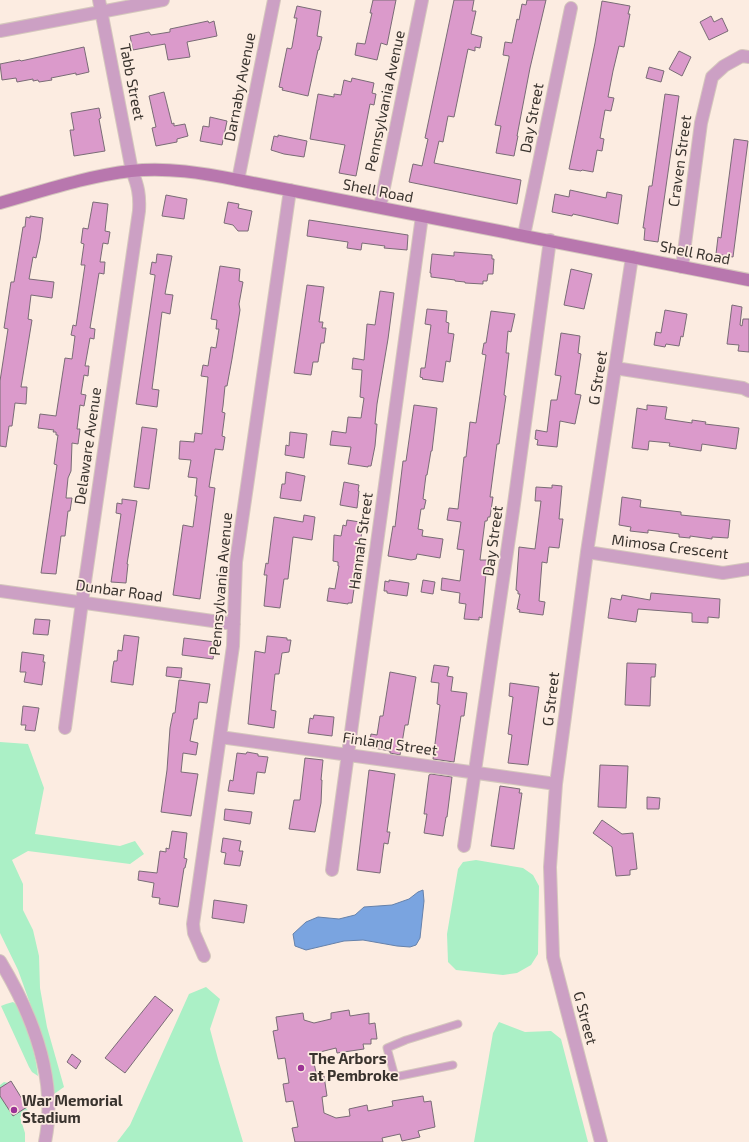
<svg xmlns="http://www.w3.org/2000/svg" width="749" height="1142" font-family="'Exo 2',sans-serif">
<rect width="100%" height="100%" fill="#fcece1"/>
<!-- green -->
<path fill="#abf0c6" d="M0 742 28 744 44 788 35 834 120 846 135 841 144 854 130 864 28 851 12 860 23 884V910L33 930 39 956 40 988 47 1027 64 1087 54 1094 49 1063 36 1020 18 970 0 933Z
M476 860 523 868 533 875 539 886 538 954 531 965 517 973 503 975 456 970 448 962 447 934 458 869 463 862Z
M206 987 220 999 210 1029 218 1059 243 1142H117L130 1125 189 994Z
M13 1002C25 1009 37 1061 38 1076L32 1072 29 1067 1 1006 6 1004Z
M499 1022 525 1032 551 1031 561 1039 588 1142H474L493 1033Z
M11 1081 27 1107 26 1108 29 1112 20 1117 25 1133V1142H0V1085L4 1082 8 1083Z"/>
<!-- water -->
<path fill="#7aa4e0" stroke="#6682ab" d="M423 890 424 901 420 938 416 945 410 947 397 946 363 940 344 941 306 950 295 946 293 934 306 922 318 917 339 919 355 915 364 907 392 905 409 899 418 892Z"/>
<!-- building -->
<path fill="#db9acb" stroke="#7a6c76" d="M373 0H396L387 45 381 43 377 60 355 55 357 43 365 44 372 13H370Z
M454 0H474L472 11H476L471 34 482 37 480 48 475 47V51L468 49 454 117 448 116 443 142 439 141 434 163 521 180 517 204 409 182 413 164 422 166 428 139 425 138Z
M527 0H546L530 68 517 136H518L514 156 496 153 501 126 495 125 509 58V56L503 55 505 42 512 43 517 19 519 20 522 4 526 5Z
M602 1 630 6 628 14H630L624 47 619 46 613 71 608 97 614 98 611 111 605 110 600 138 604 139 602 151 597 150 593 172 582 170 581 171 569 169 595 43Z
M297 6 321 11 317 36 322 37 319 50H318L308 96 282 90 283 88 279 87 287 48 291 49 292 47 297 18H294Z
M711 16 714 22 722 18 728 31 709 40 700 22Z
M208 21 209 23 214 21 217 36 187 42 190 57 168 60 165 44 133 50 130 36 149 32 151 35 170 32V29Z
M84 47 89 72 76 75V73L51 78 52 80 39 82 38 80 33 81V79L17 82 16 78 2 80 0 64 20 60 21 61Z
M679 51 691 57 682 76 669 69Z
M649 67 664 71 661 82 646 78Z
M352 78 374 83 372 93 376 94 374 105 370 104 356 176 339 173 345 145 310 139 318 94 334 97V94L341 95 344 80 351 82Z
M164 92 172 124 174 123V126L185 124 188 136 177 139V142L156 146 152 128 156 127 149 96Z
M665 94 679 96 658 242 644 240 645 228H643L649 186H652Z
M99 108 101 118 99 119 105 151 74 156 70 130H74L71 113Z
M210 117 227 121 222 145 200 141 203 126 209 127Z
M278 135 307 141 304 157 284 154 271 150 274 136 278 137Z
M734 139 748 141 733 257 716 254 718 237 721 238Z
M570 190 606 198 607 192 622 195 618 224 573 214 572 216 552 212 555 194 569 197Z
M166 195 187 199 184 219 162 216Z
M93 202 108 204 105 231 110 232 108 244 103 243 100 262H105L104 274 99 273 90 328 95 329 94 339 90 338 85 366H89L88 376 84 375 81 394 86 395 84 406 80 405 77 429H80L78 444 72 443 71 471 68 478 66 498H72L70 511H68L65 536H61L56 574 41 573 57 465 54 464 58 435H56V432H53L54 430 38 428 40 414 56 416 65 358 72 359 75 336 71 335 73 325 76 326 85 265H81L84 244 81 243 83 228 88 229Z
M228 202 239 204 238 208 252 211 248 231H238L233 225 224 223Z
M30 216 43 218 40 240 36 258 33 257 29 279 54 282 52 298 31 295 28 319 32 320 21 387H27L26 404 15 403 12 426H9L6 447 0 446V381L8 329 4 328 11 282H14L23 227H25L26 217 30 218Z
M309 220 408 235 407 250 384 248 385 246 362 243 361 250 347 248 348 242 307 236Z
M454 252 492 255V259H494L493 274H488L487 281H483V284L465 283V282L455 281V280L431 277V273H430L432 254 454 256Z
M157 254 172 256 165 294 173 295 170 314 162 312 152 389 159 390 157 407 136 404 155 276V275L150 274 152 262 156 263Z
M220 266 240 269 239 281 243 282 239 304 240 310 232 359 227 386H225L223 406 222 412 225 413 222 436 225 437 223 450 215 449 209 487 215 488 200 599 173 595 183 525 193 527 197 496H195L197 478 188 477 191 460 179 459 180 441 194 442 195 433 202 434 208 377 201 376 203 365 208 366 211 347 216 348 219 329H216L217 320 211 319Z
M571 269 592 274 584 309 564 305Z
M307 285 324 287 319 322H323L322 328H326L324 343H321L318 362H313L311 375 294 373Z
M380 291 394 293 388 339 377 404 375 424H377L375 446 371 466H368V467L348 464 351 447 330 445 332 431 346 433 348 417 361 418 364 398 360 397 362 370 352 369 353 358 364 360 367 324 375 325Z
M732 305 742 307 740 325 742 326 743 319H749V352L738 351 739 345 727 344Z
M427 309 447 311 446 322 449 323 448 333 454 334 450 362 446 361 443 382 422 379 423 378 420 377 421 368H425L431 325 425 324Z
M665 310 687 314 683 337 681 336 679 346 666 344 665 347 654 345 656 332 661 333Z
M491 311 515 314 511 332 508 331 506 353H509L504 395 506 396 499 444H497L490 497H493L490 517H488L487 521H485L480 560H487V563H490L488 574H486L482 618 479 617V620L464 619 466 604 459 603 460 593 441 590 442 578 460 581 464 550 457 549 461 522 447 520 449 508 458 509 464 457H466L470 422 476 423 486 355 482 354 484 343H486Z
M561 333 580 336 578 353 581 354 575 394 581 395 575 424 560 421 557 447 537 445 538 440 535 439 536 430 547 432 551 400H557L561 376 555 375Z
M414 405 437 408 432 451H431L427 475H426L423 499 426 500 424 509H421L418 529 423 530 422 536 443 539 440 558 417 554 416 559 411 560 388 556 393 526 395 527 403 461H406Z
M647 405 667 407 665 419 692 423V420L706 422 705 424 739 428 736 449 702 444 701 451 669 446 670 443 649 441 648 450 632 448 637 408 647 410Z
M142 427 157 429 149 489 134 487Z
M290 432 307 434 304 458 285 455 286 445 289 446Z
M286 472 305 476 301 501 280 498 282 484H285Z
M344 482 359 485 358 491H359L357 508 340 505Z
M552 485 562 486 559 519H563L559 548 549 547 547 563 542 562 539 601 545 602 543 615 519 612 520 610 517 609 520 594H518V591L516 590 519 547 535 549 541 501H535L536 487 552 488Z
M622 497 641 500 640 507 681 512V515L730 520 728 538 712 537V539L690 536V538L679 537V534L648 530V533L630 531 631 527 619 525Z
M122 499 137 501 127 564H128L126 583 111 582 121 514 116 513 117 503 122 504Z
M304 515 315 517 312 540 293 537 288 579H284L280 608 264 606 267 575H264L266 563 268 564 274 517 303 522Z
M347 520 360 522 359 527 362 528 358 568H357L352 603H348V604L327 601 329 588 335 589 339 566H338V562L333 561 334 535 341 536 343 525 346 526Z
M389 580 409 583 407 596 387 593V591H384L385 581 389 582Z
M423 580 435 582 433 594 421 592Z
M651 593 720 599 719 618 708 617V623L692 622V613L638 609 636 622 608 618 611 598 621 600 622 595 650 600Z
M35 619 50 620 48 635 33 634Z
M124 635 139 637 133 685 111 682 113 666 114 661H117L118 650 122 651Z
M267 636 287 638V640H291L289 652 282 653 279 674H275L271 710 276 711 274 728 248 724 255 651 265 653Z
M184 638 215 642 213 659 182 655Z
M22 652 44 655 43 662H45L42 685 24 682 26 672H20Z
M627 663 656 664 655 677H651L650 706 625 705Z
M434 665 449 667 447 676 453 677 451 691 467 693 464 716H461L454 762 433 759 440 705 437 704 439 683 431 682Z
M167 667 182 668 181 678 166 676Z
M390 672 416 677 408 725H405L400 755 390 753V751L369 747 371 734 377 735 380 716H383Z
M179 680 210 684 207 703 199 702 197 719H194L190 741 198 743 196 755 183 753 181 772 198 774 191 816 161 812 167 770 170 728 173 713H175Z
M510 683 539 687 528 765 508 763 512 735 508 734 513 697 509 696Z
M23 706 39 708 35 731 25 730 26 725H21Z
M314 715 334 717 332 736 308 733 310 718 313 719Z
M247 752 258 754V756L268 757 265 773 257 772 254 794 228 791 230 780 233 781 237 753 246 754Z
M305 758 323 760 321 780H322L321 803 315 832 289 829 294 800H300Z
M600 765 628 766 626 808 598 807Z
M369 770 395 774 387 832H390L388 844 384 843 380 873 357 870Z
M431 774 452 777 447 817H446L443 836 424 833 427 814H424L429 775Z
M500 786 520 789 519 793H522L514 849 491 846Z
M647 797 660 798 659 809H647Z
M225 809 252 812 250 824 224 820Z
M602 820 622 834 633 833 637 869 630 870V875L616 876 612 847 593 833Z
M172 831 187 833 184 858 187 859 185 868H184L178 907 159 904 160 898 152 897 154 883 138 880 139 871 157 873 160 851 166 852V848L169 849Z
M223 838 241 841 239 851H243L240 866 224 864 226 853 221 852Z
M214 900 247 905 244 923 212 918Z
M155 996 173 1010 125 1073 105 1058Z
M349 1010 350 1016 369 1013V1024L375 1023 377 1039H371V1044H363L364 1049 337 1053 336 1048 312 1054 317 1077 324 1076 327 1096 322 1097 324 1113 336 1118 350 1116 349 1109 367 1105 368 1111 393 1106 392 1101 423 1096 424 1102 431 1101 435 1127 418 1131 420 1137 402 1141 400 1134 382 1138 383 1142H295L292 1128 298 1127 293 1101 286 1102 283 1084 289 1083 285 1058 278 1059 273 1031 278 1030 276 1017 303 1013 304 1020 314 1023 331 1019V1013Z
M72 1054 81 1061 76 1069 67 1062Z
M11 1081 27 1107 13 1116 0 1096V1088Z"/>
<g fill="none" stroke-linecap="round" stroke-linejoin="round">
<!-- lane casing -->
<g stroke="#d5c7bd" stroke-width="9">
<path id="lane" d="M453 1065 395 1077 387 1048 406 1040 458 1024"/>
</g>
<!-- street casing -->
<g stroke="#d5c7bd" stroke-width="14">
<path id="street" d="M0 31 163 0
M238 180 274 0
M380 207 422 0
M524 235 571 8
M682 267 701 123 712 77 724 66 742 56 749 57
M615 368 743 388 749 391
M587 552 723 573 749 569
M0 591 234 624
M65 728 82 602 139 211C140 195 138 186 132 171L99 0
M220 737 556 784
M464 846 513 511 550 240
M332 870 422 216
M204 956 194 933 193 924 233 646 236 562 290 190
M0 961C32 1014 58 1079 45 1142
M601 1142 553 957 550 867 556 784 587 552 632 257"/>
</g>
<!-- secondary casing -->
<g stroke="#d5c7bd" stroke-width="14">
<path id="secondary" d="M0 203C43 191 87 176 131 171 167 167 203 173 238 180L749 280"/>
</g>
<!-- lane -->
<use href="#lane" stroke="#cca0c4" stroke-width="7"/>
<!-- street -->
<use href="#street" stroke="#cca0c4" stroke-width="12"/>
<!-- secondary -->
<use href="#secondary" stroke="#b877ae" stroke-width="12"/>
</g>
<!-- markers -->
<g fill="#9c3396" stroke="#fcece1" stroke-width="1.5">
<circle cx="301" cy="1068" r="4"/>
<circle cx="14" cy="1110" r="4"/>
</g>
<g text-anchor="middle" stroke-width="3.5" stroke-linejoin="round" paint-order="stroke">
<!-- street labels -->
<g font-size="15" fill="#39332e" stroke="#fcece1">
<text transform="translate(132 82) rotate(79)" y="5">Tabb Street</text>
<text transform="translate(240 87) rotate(-79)" y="5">Darnaby Avenue</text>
<text transform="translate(385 101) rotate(-78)" y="5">Pennsylvania Avenue</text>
<text transform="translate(532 118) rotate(-79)" y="5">Day Street</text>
<text transform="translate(680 161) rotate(-82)" y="5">Craven Street</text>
<text transform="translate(378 191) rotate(11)" y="5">Shell Road</text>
<text transform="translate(695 253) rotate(11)" y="5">Shell Road</text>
<text transform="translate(598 378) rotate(-81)" y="5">G Street</text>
<text transform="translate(88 446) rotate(-82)" y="5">Delaware Avenue</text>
<text transform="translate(361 541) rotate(-82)" y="5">Hannah Street</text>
<text transform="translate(493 541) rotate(-82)" y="5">Day Street</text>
<text transform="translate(670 547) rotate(7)" y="5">Mimosa Crescent</text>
<text transform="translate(221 584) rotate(-85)" y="5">Pennsylvania Avenue</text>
<text transform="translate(119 591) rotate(8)" y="5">Dunbar Road</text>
<text transform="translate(551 699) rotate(-83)" y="5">G Street</text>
<text transform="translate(390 744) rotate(8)" y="5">Finland Street</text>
<text transform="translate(585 1018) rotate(75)" y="5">G Street</text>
</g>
<!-- poi labels -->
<g font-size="15" font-weight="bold" fill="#39332e" stroke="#fcece1" text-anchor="start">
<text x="309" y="1064">The Arbors<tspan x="309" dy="17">at Pembroke</tspan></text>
<text x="22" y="1106">War Memorial<tspan x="22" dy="17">Stadium</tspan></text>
</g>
</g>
</svg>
